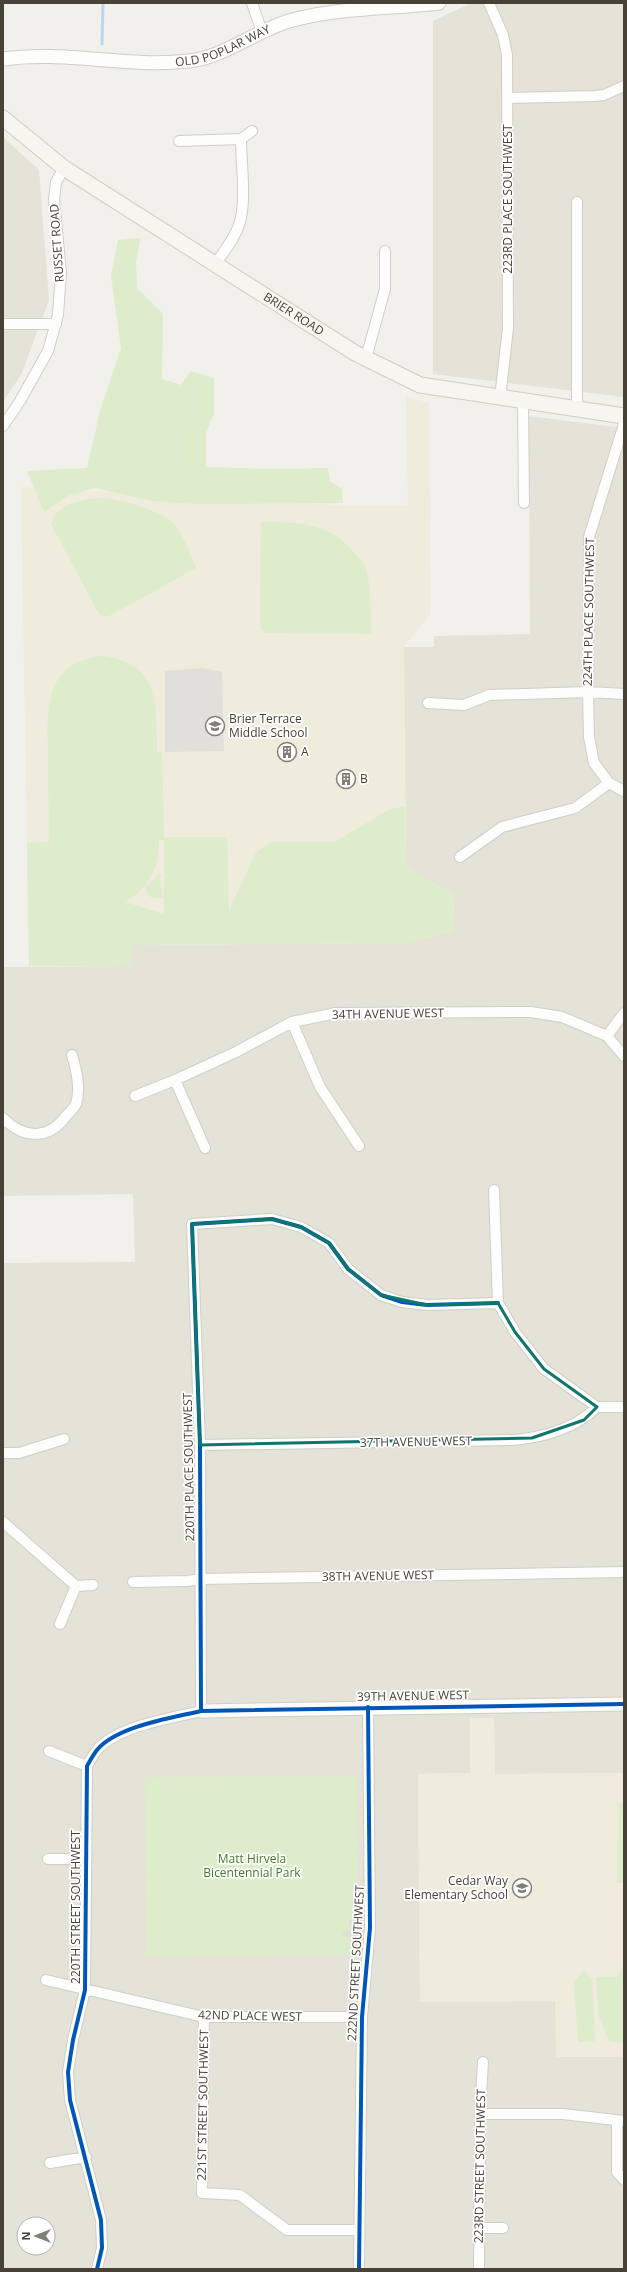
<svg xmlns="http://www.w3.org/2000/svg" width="627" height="2272" font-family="'Open Sans',sans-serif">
<rect width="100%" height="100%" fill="#f1f0eb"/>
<!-- residential -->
<path fill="#e5e2d8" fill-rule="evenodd" d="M471 3H624V397L433 374V21Z
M3 137 39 170 49 300 22 373 3 402Z
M529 416 624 428V1773L495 1774 494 1718H470V1773L418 1774 420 2002 556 2001V2057H624V2269H3V1263L135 1262 133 1194 3 1196V967L130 966V945L406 943 453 931 454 895 406 867 404 647H434V636L530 634ZM24 2224H48V2248H24Z"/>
<!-- education -->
<path fill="#efebdd" d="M406 397 429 403 431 613 404 647 406 943 131 945 130 966H29L21 487 352 506H408Z
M470 1718H494L495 1774 624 1773V2057H556L555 2001 420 2002 418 1774 470 1773Z"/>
<!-- green -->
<path fill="#ddeccb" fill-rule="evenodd" d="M140 238 136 263 137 288 163 314 162 379 181 385 191 371 214 378V413L206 433V467L276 469 328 468 330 481 342 489 343 503 200 504 153 501 95 488 69 495 44 512 27 471 87 468 100 411 121 348 111 276 118 240Z
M104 498C124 501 163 510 176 526 185 539 190 554 196 568L107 617 99 614 51 524C57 502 85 499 104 498Z
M261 522C298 522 328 522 354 552 357 556 363 561 365 566 372 587 370 612 371 634L266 633 260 627Z
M101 656C160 662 157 705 157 752H162L164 837H227L229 911 255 854 270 842H335L388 810 405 806 406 867 454 895 453 931 406 943 131 945 130 966H29L27 843 49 842C49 816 48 789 48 762 48 717 40 663 101 656ZM159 840H164V914L125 902C148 888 160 868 159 840Z
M159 875 162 876 160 879 163 898H152L147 893 146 887Z
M357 1776 358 1955 146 1956 145 1777Z
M619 1803H624V1883H617Z
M624 1965V2043L609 2041 599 2017 596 1977H617Z
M584 1971 592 1979 595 2041 578 2042 574 1982Z"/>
<!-- parking -->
<path fill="#e0dfda" d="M203 668 222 672 224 751 165 752V671Z
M349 1920H358V1937H343L342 1931H350Z"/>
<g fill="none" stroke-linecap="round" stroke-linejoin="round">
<!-- stream -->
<path stroke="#bad8f0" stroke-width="3" d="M102 44 103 3"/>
<!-- minor casing -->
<g stroke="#cfcec8" stroke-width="12">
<path id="minor" d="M252 3 262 32
M489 3 503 35 507 55 508 328 500 398
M507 98 595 96 604 95 624 86
M241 139 252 131
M179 141 241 139
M577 202V409
M215 264C224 252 234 239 239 225 247 202 241 164 241 139
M3 324H56
M366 358 385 289V251
M523 401 524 503
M624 424 589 537 588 692 589 737 594 763 609 783 624 791
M3 426 20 401 48 351 58 315 61 272 54 200 56 182 64 168
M428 703 464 705 489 695 588 692 624 694
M460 857 502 827 575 808 609 783
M292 1022 320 1087 359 1146
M607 1036 624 1013
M175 1080 205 1148
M135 1096 175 1080 236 1052 292 1022 336 1013 531 1012 562 1017 607 1036 624 1056
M3 1118C23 1139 49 1140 66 1116 69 1113 74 1108 76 1104 81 1088 76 1069 72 1055
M494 1190 498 1303 515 1332 544 1369 597 1407
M200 1445 513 1440C545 1437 574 1429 597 1407H624
M3 1453H19L64 1439
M3 1522 76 1586 93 1585
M133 1582 187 1581 201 1579 624 1572
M60 1624 76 1586
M49 1751 87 1766
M48 1859H85
M46 1980 204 2017H362
M204 2017 202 2193 240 2195 287 2230H358
M480 2114H563L624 2121
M617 2122V2172L624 2180
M50 2163 86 2157
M479 2228H503
M97 2269 102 2248 101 2220 70 2100 68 2072 73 2040 85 1990 87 1766C90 1761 93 1755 97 1750 117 1726 172 1718 201 1711L200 1445 192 1224 272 1219 301 1227 329 1243 348 1269 381 1295 402 1302 427 1305 498 1303
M359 2269 362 2017 370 1928 368 1707
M479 2269 480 2114 483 2062"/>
</g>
<!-- tertiary casing -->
<g stroke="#cfcec8" stroke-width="15">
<g id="tertiary">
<path id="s1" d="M3 59C64 50 126 68 188 61 223 58 255 31 289 21 337 7 389 9 439 3"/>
<path d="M201 1711 624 1704"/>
</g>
</g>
<!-- secondary casing -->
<g stroke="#d1cdc2" stroke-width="17">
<g id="secondary">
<path id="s2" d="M3 118 64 168 355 353 420 385 624 416"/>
</g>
</g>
<!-- minor -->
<use href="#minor" stroke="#fdfdfc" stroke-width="10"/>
<!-- tertiary -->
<use href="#tertiary" stroke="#fdfdfc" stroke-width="13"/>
<!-- secondary -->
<use href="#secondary" stroke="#f7f5ef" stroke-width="15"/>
<!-- cycleway casing -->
<g stroke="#fff" stroke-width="6">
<path id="cycleway" d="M201 1711 200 1445 192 1224 272 1219 301 1227 329 1243 348 1269 381 1295 402 1302 427 1305 498 1303
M97 2269 102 2248 101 2220 70 2100 68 2072 73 2040 85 1990 87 1766C90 1761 93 1755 97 1750 117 1726 172 1718 201 1711L624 1704
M359 2269 362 2017 370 1928 368 1707"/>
</g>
<!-- cycleway -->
<use href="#cycleway" stroke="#0057b8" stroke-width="4"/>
</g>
<!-- marked area -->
<path fill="none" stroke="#0f766e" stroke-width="3" stroke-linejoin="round" d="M272 1219 301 1227 329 1243 348 1269 381 1295 427 1305 498 1303 515 1332 544 1369 597 1407 584 1420 532 1438 200 1445 192 1224Z"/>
<!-- icons -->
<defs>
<g id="school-ring" transform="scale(1)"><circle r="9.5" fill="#fff" stroke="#837f75" stroke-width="1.5"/><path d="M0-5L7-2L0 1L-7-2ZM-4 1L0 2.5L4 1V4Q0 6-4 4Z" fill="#837f75"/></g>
<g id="building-ring" transform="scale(1)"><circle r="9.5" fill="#fff" stroke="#837f75" stroke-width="1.5"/><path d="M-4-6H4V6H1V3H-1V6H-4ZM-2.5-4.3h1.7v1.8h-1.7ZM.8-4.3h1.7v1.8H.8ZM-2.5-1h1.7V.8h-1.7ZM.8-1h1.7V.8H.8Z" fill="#837f75"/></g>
</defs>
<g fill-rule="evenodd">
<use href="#school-ring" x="215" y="726"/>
<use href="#building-ring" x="287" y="752"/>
<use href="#building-ring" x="346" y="779"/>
<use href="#school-ring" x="522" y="1888"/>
</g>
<g text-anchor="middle" stroke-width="3.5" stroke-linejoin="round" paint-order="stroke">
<!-- street labels -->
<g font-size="12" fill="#484236" stroke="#fff">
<text dy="4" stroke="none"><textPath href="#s1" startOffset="223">OLD POPLAR WAY</textPath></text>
<text transform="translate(508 199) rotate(-90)" y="4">223RD PLACE SOUTHWEST</text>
<text transform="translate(57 243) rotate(-94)" y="4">RUSSET ROAD</text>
<text dy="4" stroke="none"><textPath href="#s2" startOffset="351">BRIER ROAD</textPath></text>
<text transform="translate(589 612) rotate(-89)" y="4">224TH PLACE SOUTHWEST</text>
<text transform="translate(388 1014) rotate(-1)" y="4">34TH AVENUE WEST</text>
<text transform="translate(416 1442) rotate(-1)" y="4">37TH AVENUE WEST</text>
<text transform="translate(189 1467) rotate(-91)" y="4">220TH PLACE SOUTHWEST</text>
<text transform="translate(378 1576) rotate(-1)" y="4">38TH AVENUE WEST</text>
<text transform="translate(413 1696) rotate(-1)" y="4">39TH AVENUE WEST</text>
<text transform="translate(76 1907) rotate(-90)" y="4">220TH STREET SOUTHWEST</text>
<text transform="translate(356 1963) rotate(-87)" y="4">222ND STREET SOUTHWEST</text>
<text transform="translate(250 2016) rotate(1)" y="4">42ND PLACE WEST</text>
<text transform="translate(203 2105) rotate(-89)" y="4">221ST STREET SOUTHWEST</text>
<text transform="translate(480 2166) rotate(-89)" y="4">223RD STREET SOUTHWEST</text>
</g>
<!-- poi labels -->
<g font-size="12" fill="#484236" stroke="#fff" text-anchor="start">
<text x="229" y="723">Brier Terrace<tspan x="229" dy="14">Middle School</tspan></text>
<text x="301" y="756">A</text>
<text x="360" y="783">B</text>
<text x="508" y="1885" text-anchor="end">Cedar Way<tspan x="508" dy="14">Elementary School</tspan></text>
</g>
<!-- park labels -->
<g font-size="12" fill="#427b28" stroke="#fff">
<text x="252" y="1863">Matt Hirvela<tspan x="252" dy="14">Bicentennial Park</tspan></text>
</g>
</g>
<!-- border -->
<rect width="627" height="2272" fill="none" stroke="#484236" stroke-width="8"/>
<!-- north arrow -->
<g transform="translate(36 2236) rotate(270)"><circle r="19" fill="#ffffff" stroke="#b6b3af"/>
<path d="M0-3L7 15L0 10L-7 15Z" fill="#837f75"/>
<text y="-6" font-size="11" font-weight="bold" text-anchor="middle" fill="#484236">N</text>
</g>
</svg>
